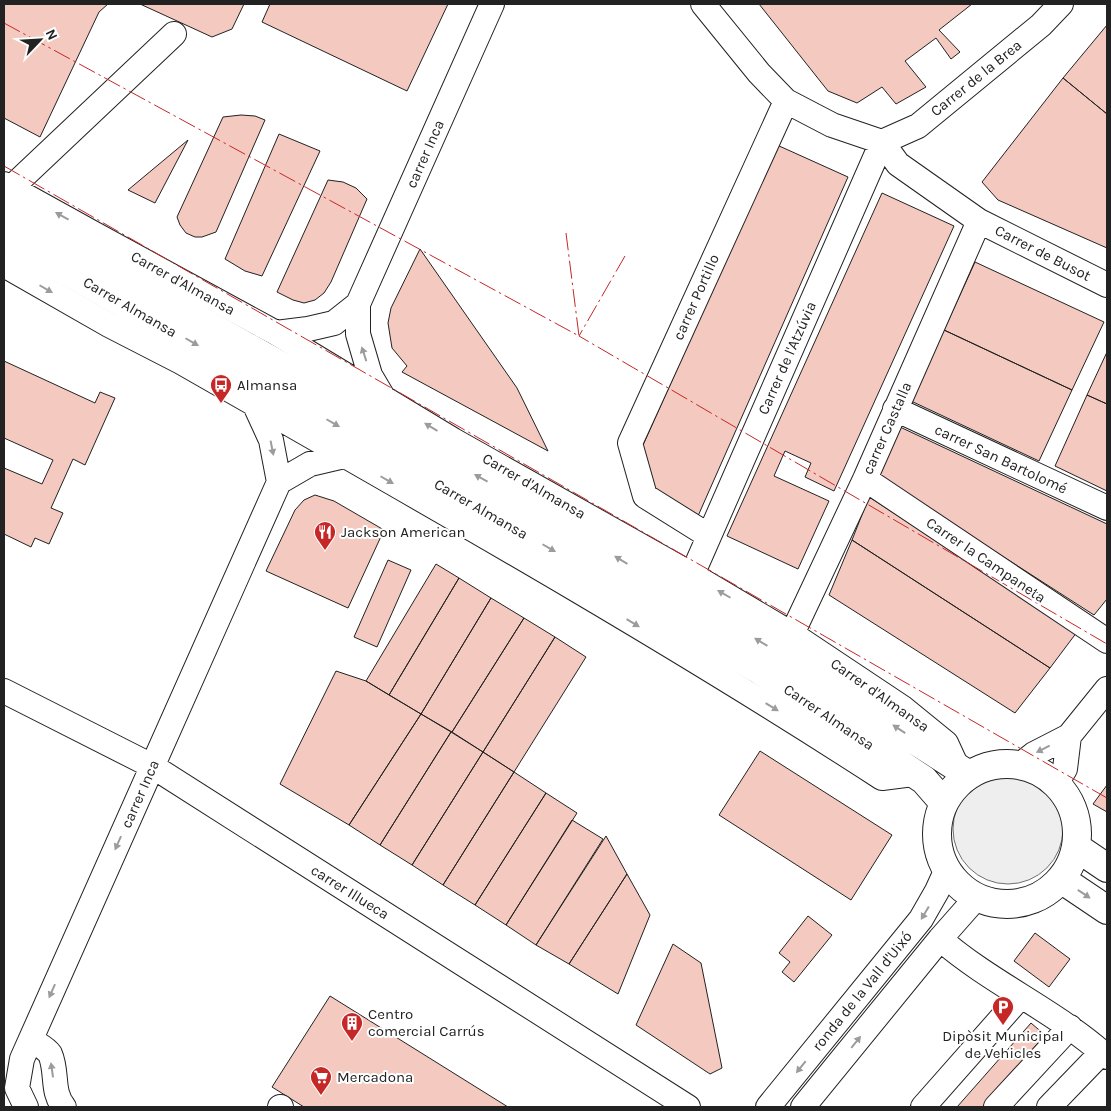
<svg xmlns="http://www.w3.org/2000/svg" width="1111" height="1111" font-family="Karla,sans-serif">
<rect width="100%" height="100%" fill="#fff"/>
<!-- green -->
<path fill="#eee" stroke="#6f6f6f" d="M953 829a55 55 0 1 1 110 0a55 55 0 1 1-110 0Z"/>
<!-- building -->
<path fill="#f3c9c0" stroke="#222" d="M4 4H108L99 12 40 137 4 118Z
M140 4H244L232 29 212 37Z
M270 4H448L407 91 262 22Z
M759 4H972L939 30 960 52 951 59 936 38 905 61 926 87 896 104 882 87 857 103 828 91Z
M1107 25V114L1063 78Z
M1063 78 1107 114V248L998 200 982 182Z
M241 115 255 116 265 120 216 232 202 237H195L186 233 180 225 177 217 223 117Z
M279 134 320 151 262 276 245 271 225 259Z
M188 140 155 203 128 190Z
M777 145 848 177 698 516 654 489 639 454Z
M328 180 343 182 356 188 367 199 331 282 324 293 315 300 304 303 293 300 277 292Z
M882 193 954 226 834 491 805 477 811 463 785 451 774 476 829 501 798 569 727 536Z
M420 249 517 388 548 451 402 372 407 366 392 348 388 323 391 308Z
M975 262 1104 322 1072 390 944 330Z
M944 330 1072 390 1039 461 911 401Z
M1107 352V404L1087 395Z
M4 361 95 403 100 392 115 398 85 465 73 459 51 508 63 513 49 544 35 538 31 547 4 534V468L42 484 53 460 4 438Z
M1087 395 1107 404V491L1055 466Z
M900 427 1107 524V599L1094 615 879 477Z
M315 495 334 501 384 530 348 608 266 571 295 510 304 500Z
M869 497 1077 632 1050 668 852 540Z
M852 540 1050 668 1015 713 829 595Z
M388 560 411 570 377 647 354 637Z
M436 564 459 578 389 695 366 681Z
M459 578 491 598 421 714 389 695Z
M491 598 524 618 452 732 421 714Z
M524 618 555 637 483 752 452 732Z
M555 637 586 657 514 772 483 752Z
M336 671 366 681 421 714 349 825 280 784Z
M421 714 451 732 380 845 349 825Z
M451 732 483 752 412 865 380 845Z
M760 751 892 835 851 900 719 815Z
M483 752 514 772 443 885 412 865Z
M514 772 546 793 475 905 443 885Z
M1107 785V812L1093 804Z
M546 793 577 813 506 925 475 905Z
M572 820 603 839 536 945 506 925Z
M606 836 627 874 569 964 536 945Z
M627 874 650 915 618 994 569 964Z
M808 916 832 935 794 982 782 972 790 962 779 953Z
M1035 933 1070 959 1049 987 1014 961Z
M673 944 701 963 722 1068 710 1074 636 1025Z
M330 996 508 1107H304L272 1087Z
M1031 1023 1045 1035 983 1107H957Z"/>
<g fill="none" stroke-linecap="round" stroke-linejoin="round">
<!-- minor casing -->
<g stroke="#222" stroke-width="26">
<path id="minor" d="M703 4 759 73 786 101 832 125 882 142 918 126 1041 25 1061 4
M882 142 898 164 979 221 1107 285
M4 184 89 231 98 245
M11 188 174 34
M89 231 276 333 453 440 689 573 792 634 903 708 946 743 957 767
M4 265 109 325 181 362C417 497 654 630 882 778L913 774
M358 304 492 4
M276 333 308 329 334 323 358 304V334L370 375 383 397
M254 403 271 440 279 482 310 464 344 456
M895 409 1107 508
M865 479 1107 641
M709 536 645 496 630 443 786 101
M692 575 882 142
M792 634 865 479 979 221
M4 691 152 766 688 1107
M1020 765 1034 754 1069 736 1107 689
M1056 783 1065 769 1069 736
M940 939C992 984 1056 1011 1107 1057
M31 1040C37 1044 46 1048 50 1054 58 1072 51 1092 64 1107
M26 1107 17 1088 22 1059 279 482
M280 1107H281
M768 1107 921 919 937 891 947 869
M803 1107 940 939 977 897
M923 1107 1021 996
M996 1107 1070 1027
M1049 1107 1102 1052"/>
</g>
<!-- major casing -->
<g stroke="#222" stroke-width="30">
<path id="major" d="M4 210 530 506 773 649 969 775
M4 237 73 275 250 376 761 671 924 780 944 803
M937 834a70 70 0 1 1 140 0a70 70 0 1 1-140 0Z
M1076 847 1107 868
M1061 879 1107 910"/>
</g>
<!-- minor -->
<use href="#minor" stroke="#fff" stroke-width="24"/>
<!-- major -->
<use href="#major" stroke="#fff" stroke-width="28"/>
<!-- power -->
<path stroke="#c62828" stroke-width="1" stroke-dasharray="18 4 2.5 4" stroke-linecap="butt" d="M4 23 579 336 566 233
M4 166 1107 798
M625 256 579 336 1107 644"/>
</g>
<!-- one-way arrows -->
<defs><path id="oneway-solid" d="M-6-.8H1V-3.2L6.5 0L1 3.2V.8H-6Z" transform="scale(1.25)"/></defs>
<g fill="#9c9c9c">
<use href="#oneway-solid" transform="translate(62 216) rotate(-151)"/>
<use href="#oneway-solid" transform="translate(46 289) rotate(30)"/>
<use href="#oneway-solid" transform="translate(192 342) rotate(30)"/>
<use href="#oneway-solid" transform="translate(364 354) rotate(-108)"/>
<use href="#oneway-solid" transform="translate(333 423) rotate(30)"/>
<use href="#oneway-solid" transform="translate(431 427) rotate(-149)"/>
<use href="#oneway-solid" transform="translate(272 448) rotate(79)"/>
<use href="#oneway-solid" transform="translate(481 478) rotate(-151)"/>
<use href="#oneway-solid" transform="translate(387 480) rotate(30)"/>
<use href="#oneway-solid" transform="translate(549 548) rotate(30)"/>
<use href="#oneway-solid" transform="translate(621 560) rotate(-149)"/>
<use href="#oneway-solid" transform="translate(724 594) rotate(-150)"/>
<use href="#oneway-solid" transform="translate(633 623) rotate(31)"/>
<use href="#oneway-solid" transform="translate(761 642) rotate(-149)"/>
<use href="#oneway-solid" transform="translate(772 707) rotate(31)"/>
<use href="#oneway-solid" transform="translate(899 729) rotate(-147)"/>
<use href="#oneway-solid" transform="translate(1043 749) rotate(153)"/>
<use href="#oneway-solid" transform="translate(118 843) rotate(114)"/>
<use href="#oneway-solid" transform="translate(1084 894) rotate(34)"/>
<use href="#oneway-solid" transform="translate(925 913) rotate(121)"/>
<use href="#oneway-solid" transform="translate(52 991) rotate(114)"/>
<use href="#oneway-solid" transform="translate(856 1042) rotate(-51)"/>
<use href="#oneway-solid" transform="translate(801 1067) rotate(129)"/>
<use href="#oneway-solid" transform="translate(52 1070) rotate(-98)"/>
</g>
<!-- icons -->
<defs>
<g id="bus-pin" transform="scale(1.125)"><path d="M0 17L-7.5 6A9.5 9.5 0 1 1 7.5 6Z" fill="#c62828" stroke="#fff"/><path d="M-5-6H5V4H4V6H2V4H-2V6H-4V4H-5ZM-3.5-4V0h7V-4ZM-3.5 1.2v1.5H-2V1.2ZM2 1.2v1.5H3.5V1.2Z" fill="#fff"/></g>
<g id="restaurant-pin" transform="scale(1.125)"><path d="M0 17L-7.5 6A9.5 9.5 0 1 1 7.5 6Z" fill="#c62828" stroke="#fff"/><path d="M-5-6h1v4h1v-4h1v4h1v-4h1v5L-1.5 .5V6h-2V.5L-5-1ZM5-6V6H3V1.5H1.5Q1.5-4 5-6Z" fill="#fff"/></g>
<g id="parking-pin" transform="scale(1.125)"><path d="M0 17L-7.5 6A9.5 9.5 0 1 1 7.5 6Z" fill="#c62828" stroke="#fff"/><path d="M-3.5-5.5H1a3.5 3.5 0 0 1 0 7H-1V5.5H-3.5ZM-1-3.4V-.6H.8a1.4 1.4 0 0 0 0-2.8Z" fill="#fff"/></g>
<g id="building-pin" transform="scale(1.125)"><path d="M0 17L-7.5 6A9.5 9.5 0 1 1 7.5 6Z" fill="#c62828" stroke="#fff"/><path d="M-4-6H4V6H1V3H-1V6H-4ZM-2.5-4.3h1.7v1.8h-1.7ZM.8-4.3h1.7v1.8H.8ZM-2.5-1h1.7V.8h-1.7ZM.8-1h1.7V.8H.8Z" fill="#fff"/></g>
<g id="supermarket-pin" transform="scale(1.125)"><path d="M0 17L-7.5 6A9.5 9.5 0 1 1 7.5 6Z" fill="#c62828" stroke="#fff"/><path d="M-6-5.5h2.5l.6 2H6L4.5 2H-2.5L-4.4-4H-6ZM-1.5 3.2a1.3 1.3 0 1 0 .1 0ZM3 3.2a1.3 1.3 0 1 0 .1 0Z" fill="#fff"/></g>
</defs>
<g fill-rule="evenodd">
<use href="#bus-pin" x="221" y="385"/>
<use href="#restaurant-pin" x="325" y="532"/>
<use href="#parking-pin" x="1003" y="1007"/>
<use href="#building-pin" x="352" y="1023"/>
<use href="#supermarket-pin" x="321" y="1077"/>
</g>
<g text-anchor="middle" stroke-width="4" stroke-linejoin="round" paint-order="stroke">
<!-- street labels -->
<g font-size="15" fill="#222" stroke="#fff">
<text transform="translate(976 78) rotate(-39)" y="5">Carrer de la Brea</text>
<text transform="translate(425 154) rotate(-66)" y="5">carrer Inca</text>
<text transform="translate(1043 253) rotate(27)" y="5">Carrer de Busot</text>
<text transform="translate(183 283) rotate(29)" y="5">Carrer d'Almansa</text>
<text transform="translate(696 297) rotate(-66)" y="5">carrer Portillo</text>
<text transform="translate(130 307) rotate(30)" y="5">Carrer Almansa</text>
<text transform="translate(787 358) rotate(-66)" y="5">Carrer de l'Atzúvia</text>
<text transform="translate(887 428) rotate(-66)" y="5">carrer Castalla</text>
<text transform="translate(1001 459) rotate(25)" y="5">carrer San Bartolomé</text>
<text transform="translate(534 486) rotate(30)" y="5">Carrer d'Almansa</text>
<text transform="translate(481 509) rotate(30)" y="5">Carrer Almansa</text>
<text transform="translate(986 560) rotate(34)" y="5">Carrer la Campaneta</text>
<text transform="translate(880 695) rotate(35)" y="5">Carrer d'Almansa</text>
<text transform="translate(829 717) rotate(34)" y="5">Carrer Almansa</text>
<text transform="translate(140 794) rotate(-66)" y="5">carrer Inca</text>
<text transform="translate(350 892) rotate(32)" y="5">carrer Illueca</text>
<text transform="translate(862 991) rotate(-51)" y="5">ronda de la Vall d'Uixó</text>
</g>
<!-- poi labels -->
<g font-size="15" fill="#222" stroke="#fff" text-anchor="start">
<text x="237" y="390">Almansa</text>
<text x="341" y="537">Jackson American</text>
<text x="368" y="1019">Centro<tspan x="368" dy="17">comercial Carrús</tspan></text>
<text x="1003" y="1041" text-anchor="middle">Dipòsit Municipal<tspan x="1003" dy="17">de Vehicles</tspan></text>
<text x="337" y="1082">Mercadona</text>
</g>
</g>
<!-- border -->
<rect width="1111" height="1111" fill="none" stroke="#222222" stroke-width="10"/>
<!-- north arrow -->
<g transform="translate(40 40) rotate(65)" stroke="#ffffff" stroke-width="4" paint-order="stroke">
<path d="M0-4L9 19L0 12L-9 19Z" fill="#222222"/>
<text y="-8" font-size="14" font-weight="bold" text-anchor="middle" fill="#222222">N</text>
</g>
</svg>
